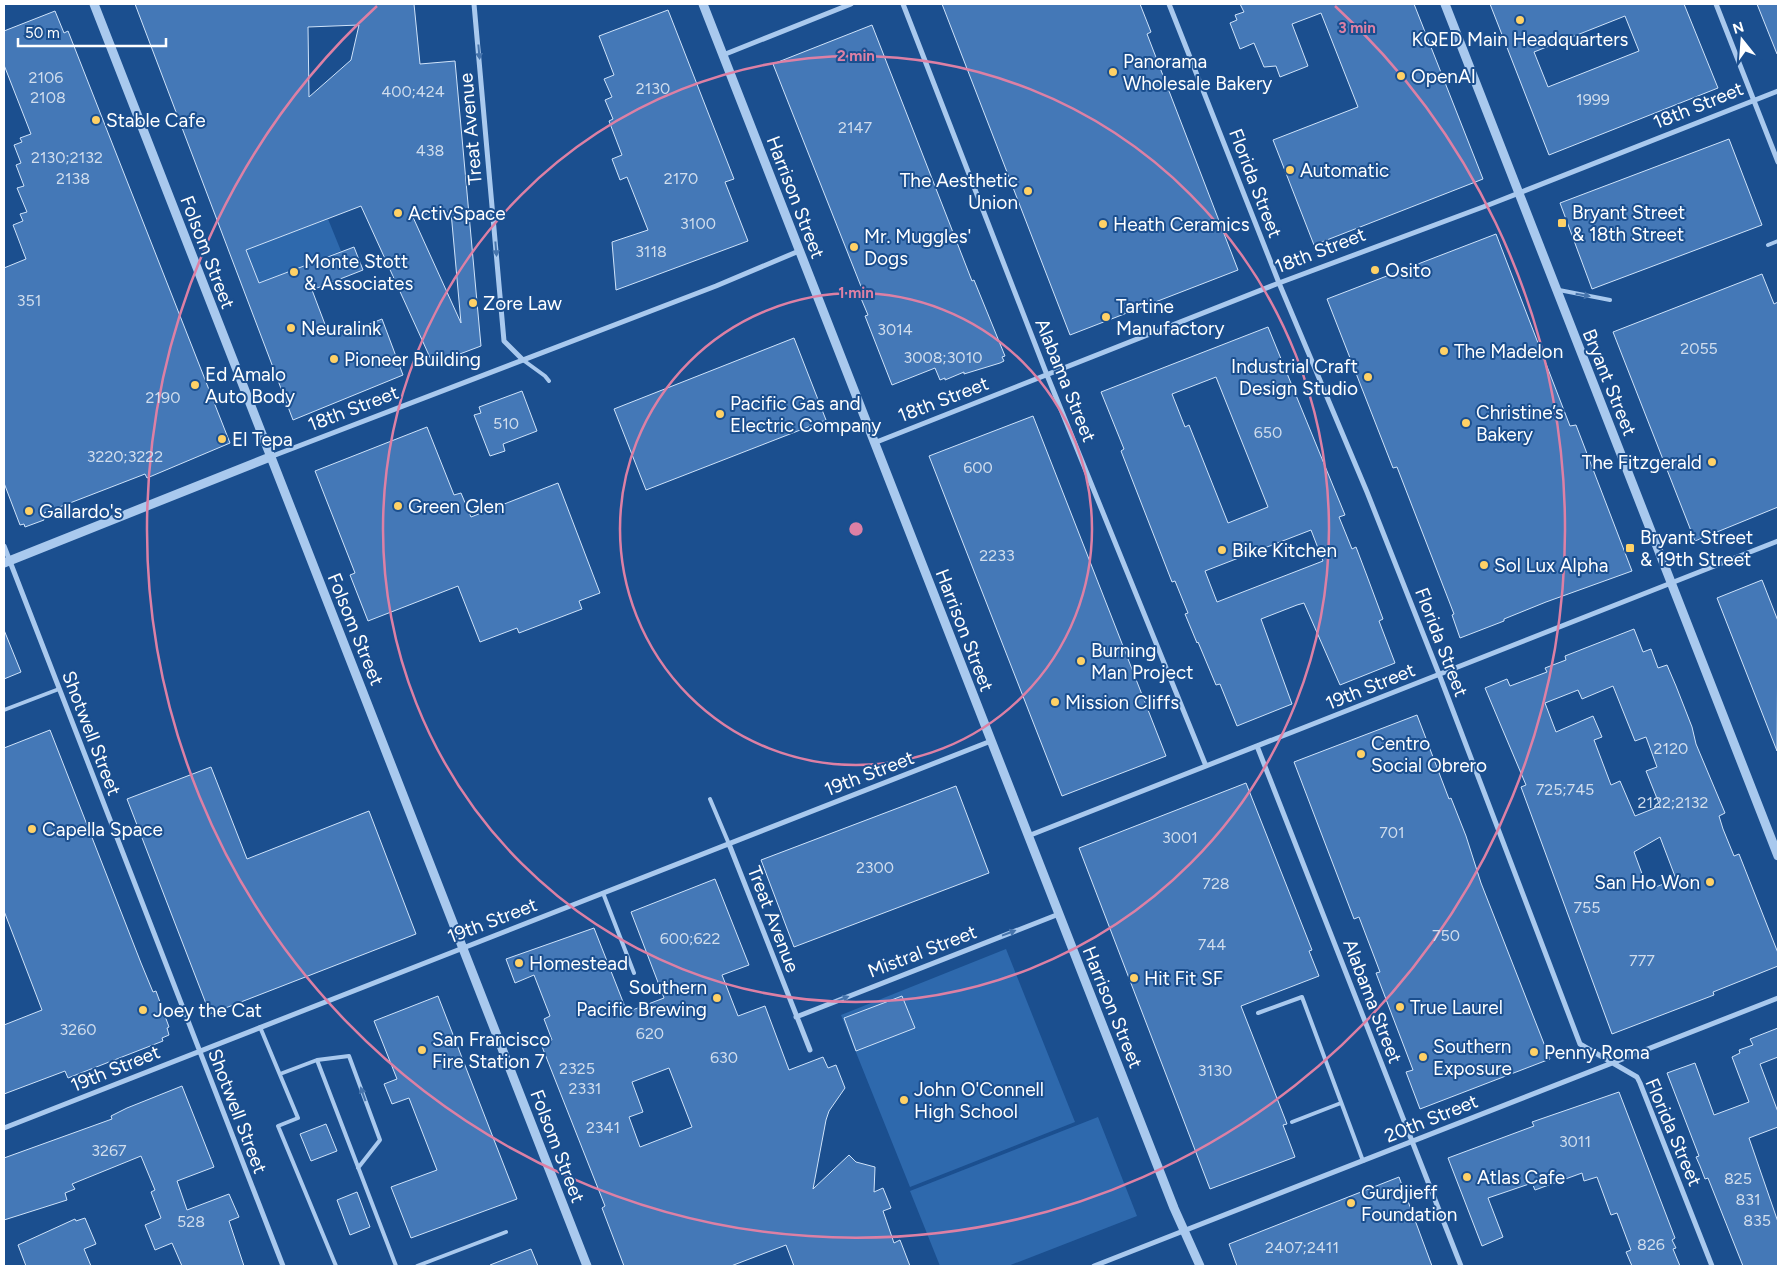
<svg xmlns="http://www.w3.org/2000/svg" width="1782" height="1270" font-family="Figtree,sans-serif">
<rect width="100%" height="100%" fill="#1b4f8f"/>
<!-- green -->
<path fill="#2e69ad" d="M328 219 341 251 259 283 246 250Z
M1006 949 1075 1122 910 1187 841 1015Z
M1098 1117 1137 1216 1008 1266H940L910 1191Z"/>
<!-- building -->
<path fill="#4478b7" stroke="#cfe3fa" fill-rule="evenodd" d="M135 4H414L420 64 455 61 481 346 433 364 361 206 246 250 259 283 354 247 363 270 312 290 329 335 342 330 344 334 382 319 403 375 293 420ZM359 25 351 60 309 97 308 27ZM451 212 461 323 412 215Z
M942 4H1140L1151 32 1147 34 1238 270 1070 335Z
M1240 4H1414L1483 179 1314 245 1273 140 1358 107 1321 13 1292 24 1308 66 1280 77 1276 66 1264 67 1254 43 1240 49 1230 23 1237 20 1235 15 1244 12Z
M1490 4H1684L1718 88 1549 155ZM1625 16 1639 51 1548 87 1534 52Z
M1757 4H1778V54H1777Z
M668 10 734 179 725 182 748 241 616 290 612 242 648 230 627 177 620 180 612 159 622 155 609 121 613 119 605 100 612 97 604 79 614 75 599 36Z
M55 11 64 33 68 31 230 443 147 478 145 474 44 513V520L25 527 24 524 20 525 4 483V268L26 259 13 225 23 221 20 214 27 212 17 188 24 186 16 165 21 163 14 145 22 142 20 138 31 134 4 65V31Z
M872 25 972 281 974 280 1005 356 1002 357 1004 361 1000 363 964 374V372L945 380V378L940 380 935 368 892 385 865 316 868 315 860 296 864 294 773 64Z
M1729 139 1762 225 1592 289 1560 203Z
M1496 234 1570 426 1576 425 1632 571 1546 602 1504 619V621L1460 638 1452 615 1454 614 1397 467 1393 468 1327 299Z
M1762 274 1774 304 1778 302V507L1695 541 1613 332Z
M1268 327 1345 515 1339 517 1352 549 1356 547 1367 576 1383 619 1379 621 1395 663 1340 685 1304 603 1297 605 1261 619 1292 704 1237 726 1220 684 1216 685 1198 642 1197 643 1185 614 1188 613 1175 581 1172 582 1121 451 1124 449 1101 392ZM1216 377 1268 507 1228 523 1189 425 1185 427 1172 394ZM1311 530 1323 561 1217 602 1205 571Z
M794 338 826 420 646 490 614 409Z
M522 391 537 431 503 444 505 451 490 456 474 415 481 413 479 407Z
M1033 416 1166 756 1062 796 929 456Z
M427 427 454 495 461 493 471 517 558 483 600 593 579 601 582 609 519 633 517 628 480 642 458 586 368 621 350 575 355 573 315 471Z
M1762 580 1778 621 1777 751 1717 598Z
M1634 629 1643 652 1651 649 1658 668 1667 665 1676 686 1692 727 1696 744 1725 813 1719 816 1723 829 1734 856 1739 854 1778 953V966L1713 992 1714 995 1612 1034 1521 787 1526 785 1485 688 1507 679 1510 686 1547 672 1545 668 1566 660 1565 656ZM1613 686 1635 741 1646 737 1657 767 1646 771 1660 806 1635 816 1620 781 1611 785 1594 740 1602 737 1593 716 1556 732 1545 703 1578 690 1582 699ZM1660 837 1676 879 1648 890 1634 852Z
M4 630 21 672 4 679Z
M1417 715 1449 799 1451 798 1466 836 1481 883 1550 1059 1420 1109 1406 1072 1413 1070 1376 973 1380 972 1359 917 1354 919 1294 762Z
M50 730 141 963 153 992 156 991 169 1027 167 1028 169 1035 162 1038 163 1041 68 1078 65 1071 4 1094V1025L42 1010 4 911V748Z
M211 767 247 859 369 811 416 934 210 1014 127 799Z
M1246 783 1312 950 1309 951 1319 976 1241 1006 1287 1124 1283 1125 1295 1157 1210 1189 1079 848Z
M956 786 989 873 794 947 761 860Z
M715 879 749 965 722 975 738 1016 765 1006 789 1070 823 1057 828 1068 836 1065 845 1088 829 1111 826 1120 813 1189 849 1155 856 1162 875 1167 874 1192 883 1188 891 1208 883 1211 894 1243 900 1240 910 1266H794L786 1245 731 1266H624L602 1208 605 1206 541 1044 552 1040 544 1019 550 1016 534 975 515 983 506 959 594 928 627 1012 664 998 631 912ZM669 1068 692 1127 640 1147 629 1117 643 1112 632 1082Z
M438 996 517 1199 411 1238 391 1187 437 1170 409 1098 392 1104 384 1084 397 1079 374 1021Z
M902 996 915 1028 856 1051 844 1018Z
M1778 1028V1057L1760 1064 1778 1112V1127L1749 1138 1778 1222V1266H1743L1708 1178 1705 1179 1700 1166 1696 1157 1699 1156 1667 1073 1695 1063 1714 1115 1749 1102 1732 1057 1740 1053 1739 1050 1753 1045 1750 1039Z
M182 1086 214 1167 177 1181 187 1210 229 1194 239 1217 229 1221 244 1266H182L172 1243 155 1250 145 1225 161 1218 151 1192 155 1190 141 1156 72 1184 75 1189 65 1193 67 1200 4 1220V1158L112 1119 111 1116 127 1108Z
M1619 1092 1675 1238 1672 1240 1676 1248 1673 1249 1680 1266H1632L1626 1252 1631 1250 1617 1213 1611 1215 1597 1177 1584 1181 1582 1173 1535 1190 1532 1183 1488 1198 1503 1237 1482 1246 1448 1158 1534 1126 1532 1122Z
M326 1124 337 1151 311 1161 300 1134Z
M1399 1177 1432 1266H1237L1229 1244Z
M357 1192 370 1227 350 1235 337 1200Z
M85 1218 96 1244 84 1249 91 1266H26L18 1245 75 1219 76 1221Z
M531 1249 538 1266H490V1265Z"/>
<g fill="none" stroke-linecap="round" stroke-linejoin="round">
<!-- service -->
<path stroke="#a9c9ee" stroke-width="4" d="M1768 245 1778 241
M1559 290 1610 300
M523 360 545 376 549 381
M4 710 59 689
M710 799 729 844
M603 893 634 973
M1258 1013 1302 997 1363 1161
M260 1027 298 1118 278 1126 336 1266
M317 1060 349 1056 380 1140 358 1168
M280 1074 317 1060 396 1266
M1292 1122 1341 1103
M417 1266 506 1232"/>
<!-- minor -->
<path stroke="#a9c9ee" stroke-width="5" d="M474 4 504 341 523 360
M903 4 1047 375 1206 766
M1169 4 1279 283 1367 492 1439 674 1580 1044 1637 1077 1640 1083 1712 1266
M1716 4 1778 162
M723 55 851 4
M874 443 1279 283 1491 204 1778 91
M270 457 716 286 799 251
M4 546 283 1266
M1257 746 1461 1266
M1028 836 1778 541
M729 844 810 1050
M796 1017 1059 914
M4 1128 991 741
M1094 1266 1778 998"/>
<!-- tertiary -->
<path stroke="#a9c9ee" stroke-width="9" d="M94 4 587 1266
M703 4 1174 1208 1200 1266
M1445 4 1778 856
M4 563 270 457"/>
</g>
<!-- one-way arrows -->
<defs><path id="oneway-solid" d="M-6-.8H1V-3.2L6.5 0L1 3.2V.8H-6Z" transform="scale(1.25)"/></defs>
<g fill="#4674ac">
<use href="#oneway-solid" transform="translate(479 52) rotate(85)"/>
<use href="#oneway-solid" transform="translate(496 249) rotate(85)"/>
<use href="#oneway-solid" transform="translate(1583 295) rotate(10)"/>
<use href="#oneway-solid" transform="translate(1009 933) rotate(-21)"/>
<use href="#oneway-solid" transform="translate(842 999) rotate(-21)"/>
<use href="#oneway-solid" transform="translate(363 1094) rotate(-110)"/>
</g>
<!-- distance rings -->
<g fill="none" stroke="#dd80a5" stroke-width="2.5">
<circle cx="856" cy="529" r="236"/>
<circle cx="856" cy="529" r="473"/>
<path d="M1335 6A709 709 0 1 1 377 6"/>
</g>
<!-- markers -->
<g fill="#ffd166" stroke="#1b4f8f" stroke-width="2">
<circle cx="1520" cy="20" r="5"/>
<circle cx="1113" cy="72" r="5"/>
<circle cx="1401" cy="76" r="5"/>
<circle cx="96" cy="120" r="5"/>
<circle cx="1290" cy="170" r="5"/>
<circle cx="1028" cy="191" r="5"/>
<circle cx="398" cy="213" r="5"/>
<rect x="1557" y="218" width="10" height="10" rx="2.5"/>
<circle cx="1103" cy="224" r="5"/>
<circle cx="854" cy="247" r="5"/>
<circle cx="1375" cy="270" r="5"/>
<circle cx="294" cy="272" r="5"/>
<circle cx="473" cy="303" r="5"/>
<circle cx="1106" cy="317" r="5"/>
<circle cx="291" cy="328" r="5"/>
<circle cx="1444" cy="351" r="5"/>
<circle cx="334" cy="359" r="5"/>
<circle cx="1368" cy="377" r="5"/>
<circle cx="195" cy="385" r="5"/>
<circle cx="720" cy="414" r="5"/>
<circle cx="1466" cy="423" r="5"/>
<circle cx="222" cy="439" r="5"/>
<circle cx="1712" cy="462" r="5"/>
<circle cx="398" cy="506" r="5"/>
<circle cx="29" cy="511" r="5"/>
<rect x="1625" y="543" width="10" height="10" rx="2.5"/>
<circle cx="1222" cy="550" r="5"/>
<circle cx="1484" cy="565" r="5"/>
<circle cx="1081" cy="661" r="5"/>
<circle cx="1055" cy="702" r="5"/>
<circle cx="1361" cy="754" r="5"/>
<circle cx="32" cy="829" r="5"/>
<circle cx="1710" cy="882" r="5"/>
<circle cx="519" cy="963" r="5"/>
<circle cx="1134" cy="978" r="5"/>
<circle cx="717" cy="998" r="5"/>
<circle cx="1400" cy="1007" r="5"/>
<circle cx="143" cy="1010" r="5"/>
<circle cx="422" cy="1050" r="5"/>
<circle cx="1534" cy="1052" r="5"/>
<circle cx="1423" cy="1057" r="5"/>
<circle cx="904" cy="1100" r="5"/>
<circle cx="1467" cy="1177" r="5"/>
<circle cx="1351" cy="1203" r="5"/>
</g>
<g text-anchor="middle" stroke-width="4" stroke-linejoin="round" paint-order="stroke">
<!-- number labels -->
<g font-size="16" fill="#d0dded">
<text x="46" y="83">2106</text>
<text x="653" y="94">2130</text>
<text x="413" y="97">400;424</text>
<text x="48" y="103">2108</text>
<text x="1593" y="105">1999</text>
<text x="855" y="133">2147</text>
<text x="430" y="156">438</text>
<text x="67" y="163">2130;2132</text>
<text x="73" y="184">2138</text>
<text x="681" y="184">2170</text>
<text x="698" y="229">3100</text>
<text x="651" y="257">3118</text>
<text x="29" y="306">351</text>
<text x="895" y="335">3014</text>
<text x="1699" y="354">2055</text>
<text x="943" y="363">3008;3010</text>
<text x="163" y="403">2190</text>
<text x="506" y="429">510</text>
<text x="1268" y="438">650</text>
<text x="125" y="462">3220;3222</text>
<text x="978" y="473">600</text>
<text x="997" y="561">2233</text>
<text x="1671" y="754">2120</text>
<text x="1565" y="795">725;745</text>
<text x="1673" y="808">2122;2132</text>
<text x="1392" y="838">701</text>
<text x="1180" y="843">3001</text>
<text x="875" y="873">2300</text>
<text x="1216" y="889">728</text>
<text x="1587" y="913">755</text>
<text x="1446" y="941">750</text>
<text x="690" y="944">600;622</text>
<text x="1212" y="950">744</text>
<text x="1642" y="966">777</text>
<text x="78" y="1035">3260</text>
<text x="650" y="1039">620</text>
<text x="724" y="1063">630</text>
<text x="577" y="1074">2325</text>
<text x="1215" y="1076">3130</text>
<text x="585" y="1094">2331</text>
<text x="603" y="1133">2341</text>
<text x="1575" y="1147">3011</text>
<text x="109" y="1156">3267</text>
<text x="1738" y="1184">825</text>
<text x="1748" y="1205">831</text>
<text x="1757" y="1226">835</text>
<text x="191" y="1227">528</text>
<text x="1651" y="1250">826</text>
<text x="1302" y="1253">2407;2411</text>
</g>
<!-- poi labels -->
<g font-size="19" fill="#fff" stroke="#1b4f8f" text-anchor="start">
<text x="1520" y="46" text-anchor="middle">KQED Main Headquarters</text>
<text x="1123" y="68">Panorama<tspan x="1123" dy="22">Wholesale Bakery</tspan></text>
<text x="1411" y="83">OpenAI</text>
<text x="106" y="127">Stable Cafe</text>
<text x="1300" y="177">Automatic</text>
<text x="1018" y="187" text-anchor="end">The Aesthetic<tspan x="1018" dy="22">Union</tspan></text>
<text x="1572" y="219">Bryant Street<tspan x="1572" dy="22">&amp; 18th Street</tspan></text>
<text x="408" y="220">ActivSpace</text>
<text x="1113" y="231">Heath Ceramics</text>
<text x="864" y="243">Mr. Muggles'<tspan x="864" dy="22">Dogs</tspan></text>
<text x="304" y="268">Monte Stott<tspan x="304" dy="22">&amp; Associates</tspan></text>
<text x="1385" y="277">Osito</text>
<text x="483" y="310">Zore Law</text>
<text x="1116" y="313">Tartine<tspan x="1116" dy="22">Manufactory</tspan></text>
<text x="301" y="335">Neuralink</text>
<text x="1454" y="358">The Madelon</text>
<text x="344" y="366">Pioneer Building</text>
<text x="1358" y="373" text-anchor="end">Industrial Craft<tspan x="1358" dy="22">Design Studio</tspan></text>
<text x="205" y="381">Ed Amalo<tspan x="205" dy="22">Auto Body</tspan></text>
<text x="730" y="410">Pacific Gas and<tspan x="730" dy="22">Electric Company</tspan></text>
<text x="1476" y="419">Christine’s<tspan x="1476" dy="22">Bakery</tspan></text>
<text x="232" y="446">El Tepa</text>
<text x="1702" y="469" text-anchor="end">The Fitzgerald</text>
<text x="408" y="513">Green Glen</text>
<text x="39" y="518">Gallardo's</text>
<text x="1640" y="544">Bryant Street<tspan x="1640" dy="22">&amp; 19th Street</tspan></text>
<text x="1232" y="557">Bike Kitchen</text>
<text x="1494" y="572">Sol Lux Alpha</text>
<text x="1091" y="657">Burning<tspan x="1091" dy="22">Man Project</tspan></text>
<text x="1065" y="709">Mission Cliffs</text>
<text x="1371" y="750">Centro<tspan x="1371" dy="22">Social Obrero</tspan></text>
<text x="42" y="836">Capella Space</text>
<text x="1700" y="889" text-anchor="end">San Ho Won</text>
<text x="529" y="970">Homestead</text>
<text x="1144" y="985">Hit Fit SF</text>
<text x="707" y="994" text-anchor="end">Southern<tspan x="707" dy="22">Pacific Brewing</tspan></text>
<text x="1410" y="1014">True Laurel</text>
<text x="153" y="1017">Joey the Cat</text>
<text x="432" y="1046">San Francisco<tspan x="432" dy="22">Fire Station 7</tspan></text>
<text x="1433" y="1053">Southern<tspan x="1433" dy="22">Exposure</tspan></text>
<text x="1544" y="1059">Penny Roma</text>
<text x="914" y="1096">John O'Connell<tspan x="914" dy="22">High School</tspan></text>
<text x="1477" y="1184">Atlas Cafe</text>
<text x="1361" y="1199">Gurdjieff<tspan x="1361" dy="22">Foundation</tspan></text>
</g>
<!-- street labels -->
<g font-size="19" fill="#fff" stroke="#1b4f8f">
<text transform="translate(1698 105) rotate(-22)" y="7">18th Street</text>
<text transform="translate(470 129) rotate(-95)" y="7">Treat Avenue</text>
<text transform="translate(1256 183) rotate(69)" y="7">Florida Street</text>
<text transform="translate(796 197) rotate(69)" y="7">Harrison Street</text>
<text transform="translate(1320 250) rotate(-21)" y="7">18th Street</text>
<text transform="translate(208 252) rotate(69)" y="7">Folsom Street</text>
<text transform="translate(1066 380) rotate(68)" y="7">Alabama Street</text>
<text transform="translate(1610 382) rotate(68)" y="7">Bryant Street</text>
<text transform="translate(943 399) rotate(-21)" y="7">18th Street</text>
<text transform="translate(353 408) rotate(-21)" y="7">18th Street</text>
<text transform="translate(356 629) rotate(68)" y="7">Folsom Street</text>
<text transform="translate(965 630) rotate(69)" y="7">Harrison Street</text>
<text transform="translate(1442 642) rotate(69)" y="7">Florida Street</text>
<text transform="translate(1370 686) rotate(-22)" y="7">19th Street</text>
<text transform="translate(92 733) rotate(69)" y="7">Shotwell Street</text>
<text transform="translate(869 773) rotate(-21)" y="7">19th Street</text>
<text transform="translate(774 919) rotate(69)" y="7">Treat Avenue</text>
<text transform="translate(492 920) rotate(-21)" y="7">19th Street</text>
<text transform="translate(922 951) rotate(-21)" y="7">Mistral Street</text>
<text transform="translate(1373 1001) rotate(69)" y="7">Alabama Street</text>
<text transform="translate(1113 1007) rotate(68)" y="7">Harrison Street</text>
<text transform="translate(115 1068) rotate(-22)" y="7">19th Street</text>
<text transform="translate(238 1111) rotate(69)" y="7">Shotwell Street</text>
<text transform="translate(1431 1118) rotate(-22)" y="7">20th Street</text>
<text transform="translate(1674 1132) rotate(67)" y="7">Florida Street</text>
<text transform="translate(558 1146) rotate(69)" y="7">Folsom Street</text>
</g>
</g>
<circle cx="856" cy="529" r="8" fill="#dd80a5" stroke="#1b4f8f" stroke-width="2.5"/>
<g font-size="15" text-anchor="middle" font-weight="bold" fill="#dd80a5" stroke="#1b4f8f" stroke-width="4" stroke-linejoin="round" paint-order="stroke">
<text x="1357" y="33">3 min</text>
<text x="856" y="61">2 min</text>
<text x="856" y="298">1 min</text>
</g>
<!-- border -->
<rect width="1782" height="1270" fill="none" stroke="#ffffff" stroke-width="10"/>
<!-- north arrow -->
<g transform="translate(1742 40) rotate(343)" stroke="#1b4f8f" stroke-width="4" paint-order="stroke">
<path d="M0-4L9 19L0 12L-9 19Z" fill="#ffffff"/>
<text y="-8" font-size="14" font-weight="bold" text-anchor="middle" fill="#ffffff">N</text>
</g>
<!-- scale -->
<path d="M18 38v8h148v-8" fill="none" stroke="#ffffff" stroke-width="2.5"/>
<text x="25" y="38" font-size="15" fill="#ffffff" stroke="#1b4f8f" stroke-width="4" paint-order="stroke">50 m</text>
</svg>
